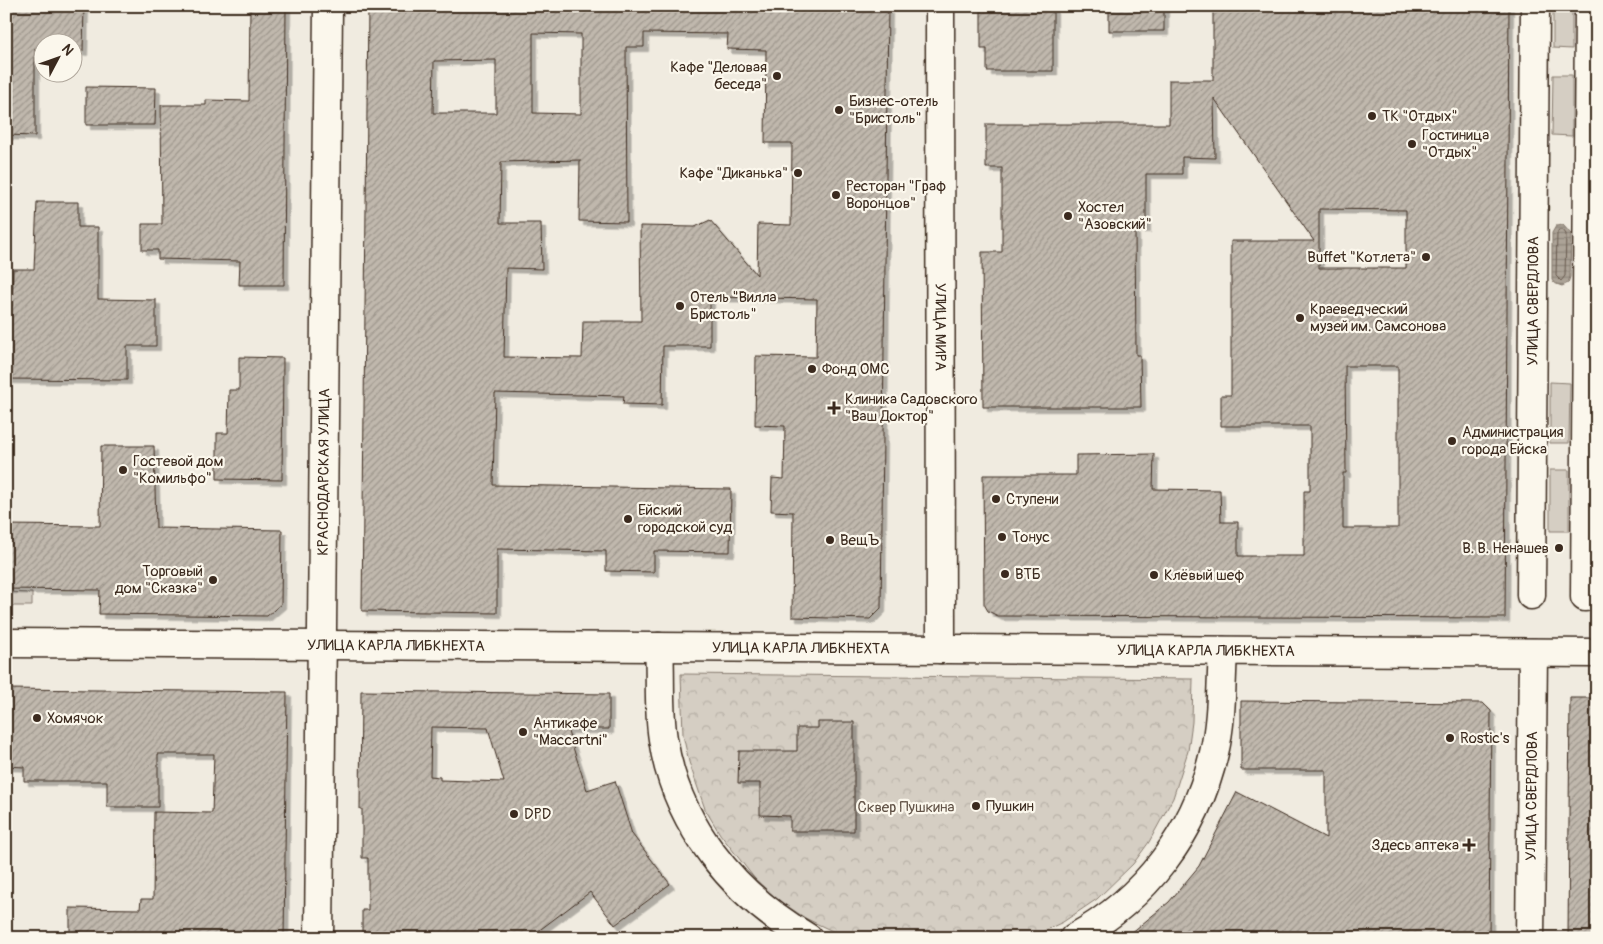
<svg xmlns="http://www.w3.org/2000/svg" width="1603" height="944" font-family="Pangolin,sans-serif">
<defs>
<pattern id="park-crowns" width="20" height="18" patternUnits="userSpaceOnUse" patternTransform="scale(1.25)"><rect width="20" height="18" fill="#d5cec3"/><path d="M2 6a3 3 0 1 1 6 0M12 15a3 3 0 1 1 6 0" fill="none" stroke="#b8b1a7"/></pattern>
<pattern id="water-rules" width="6" height="5" patternUnits="userSpaceOnUse" patternTransform="scale(1.25)"><rect width="6" height="5" fill="#aca397"/><path d="M0 2.5h6" fill="none" stroke="#8d857b"/></pattern>
<pattern id="building-hatch" width="6" height="6" patternUnits="userSpaceOnUse" patternTransform="scale(1.25)"><rect width="6" height="6" fill="#c0b8ad"/><path d="M-1 1l2-2M0 6l6-6M5 7l2-2" fill="none" stroke="#9d968c"/></pattern>
<filter id="shadow"><feDropShadow dx="4.5" dy="4.5" stdDeviation="0" flood-color="#0004"/></filter>
</defs>
<rect width="100%" height="100%" fill="#f0ebe0"/>
<filter id="ink" filterUnits="userSpaceOnUse"><feTurbulence type="fractalNoise" baseFrequency=".02" numOctaves="2"/><feDisplacementMap in="SourceGraphic" scale="10" xChannelSelector="R" yChannelSelector="G"/><feConvolveMatrix kernelMatrix="1 2 1 2 8 2 1 2 1" color-interpolation-filters="sRGB"/></filter>
<g filter="url(#ink)">
<!-- grass -->
<path fill="#d5cec3" stroke="#887c70" d="M1553 6H1572V49L1553 48Z
M1553 75H1572V136L1552 135Z
M1550 382 1570 383 1569 443H1550Z
M1550 470H1569V531H1550Z
M6 592 32 593V606H6Z"/>
<!-- park -->
<path fill="url(#park-crowns)" stroke="#887c70" d="M681 674 1193 679 1192 722 1188 751 1173 798 1149 842 1133 864 1097 899 1063 922 1029 938H847L805 918 777 899 755 879 720 834 705 809 689 762 683 735Z"/>
<!-- water -->
<path fill="url(#water-rules)" stroke="#7f7367" d="M1563 225 1571 234 1570 277 1568 283 1562 286 1554 283 1552 280V233L1556 226Z"/>
<g fill="none" stroke-linecap="round" stroke-linejoin="round">
<!-- shore -->
<path stroke="#685a4e" stroke-width="1" d="M1559 230H1563L1566 234 1565 276 1561 281 1556 276 1557 234Z"/>
</g>
<!-- building -->
<path fill="url(#building-hatch)" stroke="#3b2a1e" fill-rule="evenodd" filter="url(#shadow)" d="M6 6H84L83 51 72 50V42H42V50L35 49V136L6 135Z
M250 6H286L284 285H239L240 261 158 259V250H142V224H162L161 105H206V100L249 101Z
M368 6H888L881 608 870 619 792 617 793 512 771 511 772 478 784 479 785 426 755 425 756 356 816 357 817 299 710 297V346H663L662 405 623 404 624 396 495 393 493 485 731 489 730 552 654 551V572L606 571V551L497 549V613L362 611ZM533 33 581 34V114L533 113ZM644 33 728 34 727 49 766 50 765 143H792L791 225 758 224 757 275 710 220 695 227 640 226 641 321H583L582 358 504 357 506 268 542 269 541 223H500L501 162 580 160 579 221 627 222 626 47H644ZM496 60V113H433L434 61Z
M981 6H1053V71H987V49H981Z
M1109 6H1164V31H1109Z
M1213 6H1509L1505 618 998 616 988 611 984 604 983 475H1076V455L1154 454 1153 489 1220 490 1221 522H1238V556H1304V491H1310V426H1221V395H1231V241H1314L1214 98 1215 158 1182 157V174H1146V228H1135L1136 355H1140L1141 407H983L982 252H1002V168H986V124H1169V80H1213ZM1319 209 1406 210V268H1319ZM1345 366H1398V528H1343V473H1346Z
M86 87 156 88 155 125H86Z
M37 202H78V227H98V299L156 300V346H127V380L6 379V306H12L13 269H34Z
M239 357 283 358 282 480 217 479V433H228L229 390H239Z
M101 446H154L156 528 282 530 281 604 267 616 99 614 100 590 6 589V525L100 526Z
M6 689 287 692 284 938H70V908L140 909 141 899H153L154 812 212 813 214 754H158V807H107V781H24V767L6 766Z
M361 691 609 694V729H567L587 790 615 781 632 834 670 884 615 925 590 892 533 935 403 933V938H362V910H368V858H362V809H360ZM431 727 488 728 504 782 440 780V777L430 776Z
M1570 698H1597V938H1568Z
M1241 701 1483 703 1491 711 1489 938H1125L1169 902 1199 866 1237 792 1326 838V770H1241Z
M818 722H854V831H790V816L760 815V783H738L739 751H797V728H818Z"/>
<g fill="none" stroke-linecap="round" stroke-linejoin="round">
<!-- minor casing -->
<g stroke="#3b2a1e" stroke-width="31">
<g id="minor">
<path id="s1" d="M940 6 941 649"/>
<path id="s2" d="M1531 595 1535 6"/>
<path d="M1585 597 1589 6"/>
<path id="s3" d="M6 643 1597 653"/>
<path d="M659 647C661 677 658 709 663 739 676 825 734 895 808 938"/>
<path id="s4" d="M319 938 328 6"/>
<path d="M1074 938C1145 899 1196 832 1214 753 1222 720 1221 685 1223 651"/>
<path id="s5" d="M1530 938 1533 653"/>
</g>
</g>
<!-- minor -->
<use href="#minor" stroke="#fbf7ec" stroke-width="28"/>
</g>
</g>
<!-- markers -->
<g fill="#3b2a1e" stroke="#fbf7ec" stroke-width="2">
<circle cx="777" cy="76" r="5"/>
<circle cx="839" cy="110" r="5"/>
<circle cx="1372" cy="116" r="5"/>
<circle cx="1412" cy="144" r="5"/>
<circle cx="798" cy="173" r="5"/>
<circle cx="836" cy="195" r="5"/>
<circle cx="1068" cy="216" r="5"/>
<circle cx="1426" cy="257" r="5"/>
<circle cx="680" cy="306" r="5"/>
<circle cx="1300" cy="318" r="5"/>
<circle cx="812" cy="369" r="5"/>
<path d="M831.5 400.5h5v5h5v5h-5v5h-5v-5h-5v-5h5z"/>
<circle cx="1452" cy="441" r="5"/>
<circle cx="123" cy="470" r="5"/>
<circle cx="996" cy="499" r="5"/>
<circle cx="628" cy="519" r="5"/>
<circle cx="1002" cy="537" r="5"/>
<circle cx="830" cy="540" r="5"/>
<circle cx="1559" cy="548" r="5"/>
<circle cx="1005" cy="574" r="5"/>
<circle cx="1154" cy="575" r="5"/>
<circle cx="213" cy="580" r="5"/>
<circle cx="37" cy="718" r="5"/>
<circle cx="523" cy="732" r="5"/>
<circle cx="1450" cy="738" r="5"/>
<circle cx="976" cy="806" r="5"/>
<circle cx="514" cy="814" r="5"/>
<path d="M1466.5 837.5h5v5h5v5h-5v5h-5v-5h-5v-5h5z"/>
</g>
<g text-anchor="middle" stroke-width="4.5" stroke-linejoin="round" paint-order="stroke">
<!-- poi labels -->
<g font-size="15" fill="#3b2a1e" stroke="#fbf7ec" text-anchor="start">
<text x="767" y="72" text-anchor="end">Кафе "Деловая<tspan x="767" dy="17">беседа"</tspan></text>
<text x="849" y="106">Бизнес-отель<tspan x="849" dy="17">"Бристоль"</tspan></text>
<text x="1382" y="121">ТК "Отдых"</text>
<text x="1422" y="140">Гостиница<tspan x="1422" dy="17">"Отдых"</tspan></text>
<text x="788" y="178" text-anchor="end">Кафе "Диканька"</text>
<text x="846" y="191">Ресторан "Граф<tspan x="846" dy="17">Воронцов"</tspan></text>
<text x="1078" y="212">Хостел<tspan x="1078" dy="17">"Азовский"</tspan></text>
<text x="1416" y="262" text-anchor="end">Buffet "Котлета"</text>
<text x="690" y="302">Отель "Вилла<tspan x="690" dy="17">Бристоль"</tspan></text>
<text x="1310" y="314">Краеведческий<tspan x="1310" dy="17">музей им. Самсонова</tspan></text>
<text x="822" y="374">Фонд ОМС</text>
<text x="845" y="404">Клиника Садовского<tspan x="845" dy="17">"Ваш Доктор"</tspan></text>
<text x="1462" y="437">Администрация<tspan x="1462" dy="17">города Ейска</tspan></text>
<text x="133" y="466">Гостевой дом<tspan x="133" dy="17">"Комильфо"</tspan></text>
<text x="1006" y="504">Ступени</text>
<text x="638" y="515">Ейский<tspan x="638" dy="17">городской суд</tspan></text>
<text x="1012" y="542">Тонус</text>
<text x="840" y="545">ВещЪ</text>
<text x="1549" y="553" text-anchor="end">В. В. Ненашев</text>
<text x="203" y="576" text-anchor="end">Торговый<tspan x="203" dy="17">дом "Сказка"</tspan></text>
<text x="1015" y="579">ВТБ</text>
<text x="1164" y="580">Клёвый шеф</text>
<text x="47" y="723">Хомячок</text>
<text x="533" y="728">Антикафе<tspan x="533" dy="17">"Maccartni"</tspan></text>
<text x="1460" y="743">Rostic's</text>
<text x="986" y="811">Пушкин</text>
<text x="524" y="819">DPD</text>
<text x="1459" y="850" text-anchor="end">Здесь аптека</text>
</g>
<!-- street labels -->
<g font-size="15" fill="#3b2a1e" stroke="#fbf7ec">
<text dy="5" stroke="none"><textPath href="#s2" startOffset="294">УЛИЦА СВЕРДЛОВА</textPath></text>
<text dy="5" stroke="none"><textPath href="#s1" startOffset="321">УЛИЦА МИРА</textPath></text>
<text dy="5" stroke="none"><textPath href="#s4" startOffset="466">КРАСНОДАРСКАЯ УЛИЦА</textPath></text>
<text dy="5" stroke="none"><textPath href="#s3" startOffset="390">УЛИЦА КАРЛА ЛИБКНЕХТА</textPath></text>
<text dy="5" stroke="none"><textPath href="#s3" startOffset="795">УЛИЦА КАРЛА ЛИБКНЕХТА</textPath></text>
<text dy="5" stroke="none"><textPath href="#s3" startOffset="1200">УЛИЦА КАРЛА ЛИБКНЕХТА</textPath></text>
<text dy="5" stroke="none"><textPath href="#s5" startOffset="142">УЛИЦА СВЕРДЛОВА</textPath></text>
</g>
<!-- park labels -->
<g font-size="15" fill="#625347" stroke="#fbf7ec">
<text x="906" y="812">Сквер Пушкина</text>
</g>
</g>
<!-- margin -->
<rect width="1603" height="944" fill="none" stroke="#fbf7ec" stroke-width="25"/>
<rect x="12" y="12" width="1578" height="919" fill="none" stroke="#3b2a1e" stroke-width="2" filter="url(#ink)"/>
<!-- north arrow -->
<g transform="translate(58 58) rotate(49)"><circle r="24" fill="#fbf7ec" stroke="#aea59a"/>
<path d="M0-4L9 19L0 12L-9 19Z" fill="#3b2a1e"/>
<text y="-8" font-size="14" font-weight="bold" text-anchor="middle" fill="#3b2a1e">N</text>
</g>
</svg>
